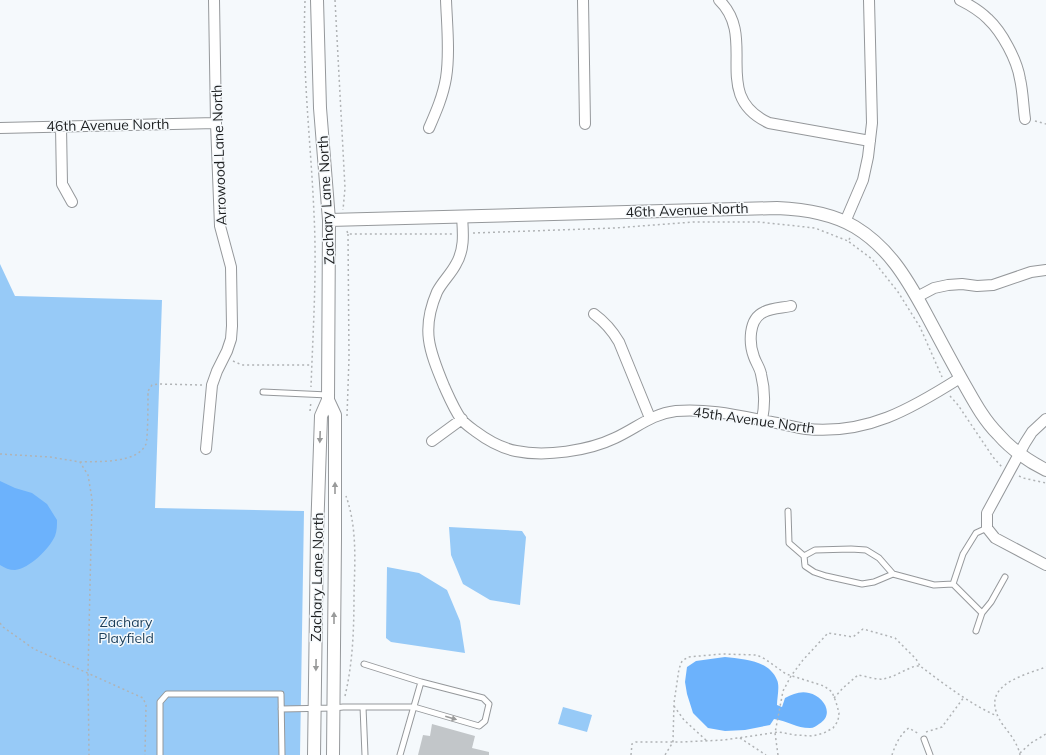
<svg xmlns="http://www.w3.org/2000/svg" width="1046" height="755" font-family="Mulish,sans-serif">
<rect width="100%" height="100%" fill="#f5f9fc"/>
<!-- green -->
<path fill="#97caf7" d="M0 264 15 296 162 300 155 508 304 511 300 755H0Z
M449 527 522 531 526 537 520 605 490 600 463 584 451 555Z
M387 567 419 573 447 590 460 621 465 653 391 642 386 638Z
M563 707 592 715 587 732 558 724Z"/>
<!-- water -->
<path fill="#6cb2fc" d="M0 481 15 488 32 493 47 504 57 520C57 525 57 531 55 536 50 548 29 569 15 570 9 570 5 568 0 565Z
M725 657C743 659 769 660 777 680 780 686 777 698 777 705L782 707 785 698C793 694 800 691 809 693 824 696 835 715 819 724 816 726 814 728 810 728 796 728 788 721 774 719L770 725 745 730 725 731 708 728 693 713 687 694 685 682 687 667 696 661Z"/>
<!-- building -->
<path fill="#c2c6c9" d="M432 724 475 736 472 748 489 752V755H418L423 735 430 736Z"/>
<g fill="none" stroke-linecap="round" stroke-linejoin="round">
<!-- service casing -->
<g stroke="#95989b" stroke-width="7">
<path id="service" d="M263 392 328 395
M788 511 789 543 804 556
M893 574 874 582 862 584 826 576 814 572 805 566 804 556 815 550 851 549 866 550 879 558 893 574 934 585 953 584
M953 584 963 554 976 533 987 528
M953 584 982 613
M976 631 982 613 991 602 1005 577
M364 664 421 682
M363 707 365 755
M281 709 334 708 343 707H414L479 726 485 721 489 704 483 698 421 682 400 755
M924 739 930 755
M160 755V702L167 694H281L282 755"/>
</g>
<!-- minor casing -->
<g stroke="#95989b" stroke-width="12">
<path id="minor" d="M583 0 585 124
M719 0C759 39 709 95 769 123L870 141
M960 0C970 5 980 11 988 19 1002 32 1017 60 1020 79 1023 92 1023 105 1025 119
M61 127 62 184 72 202
M0 128 216 123
M429 128C436 112 443 96 446 78 450 53 447 26 446 0
M462 216C463 232 465 249 456 264 451 274 442 282 437 292 421 329 429 350 444 386 449 397 454 409 461 419 465 424 471 428 475 431 487 440 501 448 516 451 545 457 588 451 615 438 637 428 651 414 676 411 710 408 744 417 777 423 787 425 797 428 806 429 867 435 911 409 960 378
M845 222 863 180 868 157 872 123 869 0
M917 297 934 288 948 285 962 284 977 286 993 285 1031 272 1046 270
M594 314C605 322 612 330 619 342L650 418
M1046 419 1032 432 1025 443 987 513V528L995 538 1046 565
M762 420C765 405 765 390 761 374 760 368 756 363 754 357 749 344 748 319 764 312 772 308 782 308 791 306
M432 441 462 419
M206 449 212 385 217 371 227 351 231 339 232 326 231 267 220 226 216 123 214 0"/>
</g>
<!-- tertiary casing -->
<g stroke="#95989b" stroke-width="14">
<path id="tertiary" d="M317 0 320 108 329 220 328 400 335 415V538L333 755
M329 220 777 208C804 209 831 213 855 227 888 247 906 277 924 310 938 336 952 363 967 389 976 405 985 421 998 434 1011 449 1028 461 1046 470
M314 755 317 534 321 416 328 400"/>
</g>
<!-- path -->
<path stroke="#b0b3b5" stroke-width="1.5" stroke-dasharray="2 3" stroke-linecap="butt" d="M335 0 345 188 343 210
M305 1C302 73 311 143 314 214 317 272 313 330 311 387
M1035 121 1046 124
M347 231 348 234H453
M473 233 615 228 693 222H759L815 228 848 241
M850 238 848 241 872 259 898 292 920 327 942 377
M233 361 242 365H312
M950 396 958 405 993 457 1002 467
M310 411 311 401
M347 416 349 358 348 234
M0 454 50 457 80 462 88 475 92 499 88 673 89 755
M80 462C99 461 137 464 146 444 148 438 148 400 148 391L152 385 159 384 202 385
M1019 476 1023 478 1046 483
M0 623 3 627 34 649 143 698 146 705 145 755
M345 696C353 662 354 628 354 593 355 560 357 527 346 496
M834 698 843 688 858 675C865 676 877 680 883 679 895 677 905 669 916 666H920C944 684 970 704 997 716
M674 706 684 720 707 741
M926 732 942 727 964 697
M740 738 766 755
M1020 753 1031 743 1046 734
M631 755 632 744 636 742H682L724 740 779 732 795 735 813 736 824 733 833 728 838 721 839 713 836 702 832 692 824 686 786 674 765 659 757 655 722 654 688 657 682 661 679 669 674 703 673 742 665 755
M778 755 775 733 783 691 791 676 803 660 828 633 853 637 863 629 895 638 916 659 920 666
M892 755C895 745 901 733 909 728L919 734
M1020 755C1018 744 1010 734 1003 725 977 687 1018 677 1046 667"/>
<!-- service -->
<use href="#service" stroke="#fff" stroke-width="5"/>
<!-- minor -->
<use href="#minor" stroke="#fff" stroke-width="10"/>
<!-- tertiary -->
<use href="#tertiary" stroke="#fff" stroke-width="12"/>
</g>
<!-- one-way arrows -->
<defs><path id="oneway-solid" d="M-6-.8H1V-3.2L6.5 0L1 3.2V.8H-6Z"/></defs>
<g fill="#999a9a">
<use href="#oneway-solid" transform="translate(320 437) rotate(92)"/>
<use href="#oneway-solid" transform="translate(335 488) rotate(-90)"/>
<use href="#oneway-solid" transform="translate(334 618) rotate(-90)"/>
<use href="#oneway-solid" transform="translate(316 665) rotate(91)"/>
<use href="#oneway-solid" transform="translate(451 718) rotate(16)"/>
</g>
<g text-anchor="middle" stroke-width="3" stroke-linejoin="round" paint-order="stroke">
<!-- street labels -->
<g font-size="14" fill="#1c1e1f" stroke="#f5f9fc">
<text transform="translate(108 125) rotate(-1)" y="5">46th Avenue North</text>
<text transform="translate(219 155) rotate(-92)" y="5">Arrowood Lane North</text>
<text transform="translate(326 200) rotate(-93)" y="5">Zachary Lane North</text>
<text transform="translate(687 210) rotate(-2)" y="5">46th Avenue North</text>
<text transform="translate(754 420) rotate(8)" y="5">45th Avenue North</text>
<text transform="translate(317 577) rotate(-89)" y="5">Zachary Lane North</text>
</g>
<!-- park labels -->
<g font-size="14" fill="#1b3e5a" stroke="#f5f9fc">
<text x="126" y="627">Zachary<tspan x="126" dy="16">Playfield</tspan></text>
</g>
</g>
</svg>
